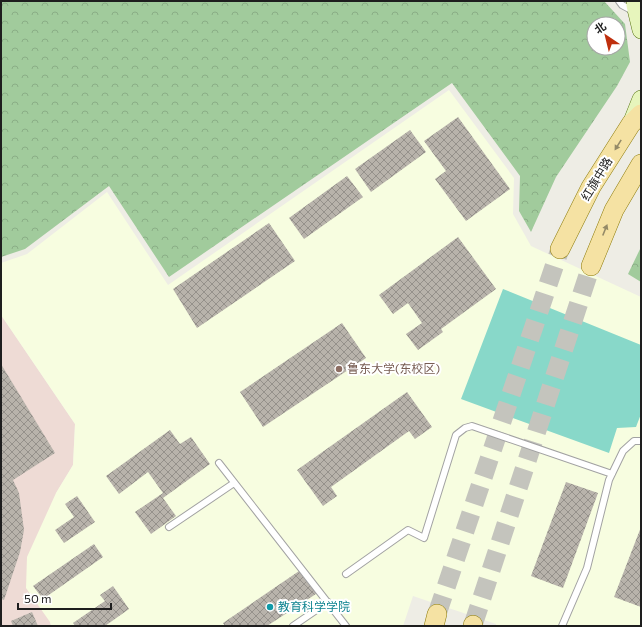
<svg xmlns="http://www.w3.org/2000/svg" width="642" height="627" font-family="Commissioner,'Noto Sans SC',sans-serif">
<defs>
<pattern id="forest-crowns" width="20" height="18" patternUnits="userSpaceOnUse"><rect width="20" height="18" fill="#a1cb9c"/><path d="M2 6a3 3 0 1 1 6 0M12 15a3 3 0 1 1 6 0" fill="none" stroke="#8aae86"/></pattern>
<pattern id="building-cross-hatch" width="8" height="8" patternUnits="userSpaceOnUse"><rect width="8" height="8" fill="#b8b3ab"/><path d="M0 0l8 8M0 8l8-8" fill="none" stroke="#95918b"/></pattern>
</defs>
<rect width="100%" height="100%" fill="#eeede5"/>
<!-- commercial -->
<path fill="#eedbd5" d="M1 315 75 424 73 465 56 493 50 622 51 626H1Z"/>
<!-- education -->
<path fill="#f7fde0" d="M449 90 514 178 513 214 531 246 641 297V626H496V624L413 596 403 626H51L50 622 26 588 27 557 56 493 73 465 75 424 1 315V263L27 254 107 192 168 285Z"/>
<!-- forest -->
<path fill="url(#forest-crowns)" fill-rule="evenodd" d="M1 1H604L625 24 630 62 617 86 556 177 531 232 519 211 520 176 452 83 169 277 109 186 25 249 1 257ZM594 24H618V48H594Z
M641 247V282L628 274Z"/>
<!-- pitch -->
<path fill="#88d8c9" d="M503 289 641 345V414L636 427 617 428 609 453 461 399Z"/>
<!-- building -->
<path fill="url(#building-cross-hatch)" d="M458 117 510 189 466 221 435 179 446 171 424 141Z
M410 130 426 152 371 192 355 169Z
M347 176 363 197 304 239 289 218Z
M269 223 295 261 197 328 173 289Z
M458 237 496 289 441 329 443 332 418 350 406 334 422 323 408 303 393 314 379 295Z
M342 323 366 358 263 427 240 392Z
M1 364 55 453 13 480 19 493 24 530 20 552 4 600 1 599Z
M407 392 432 427 415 439 409 431 331 487 337 496 323 506 297 470Z
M170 430 180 444 191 437 210 464 163 498 176 516 151 534 135 512 163 493 148 472 119 494 106 476Z
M566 482 598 493 563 588 531 576Z
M77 496 95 522 64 543 55 530 74 517 65 504Z
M641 527V607L614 597Z
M94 544 103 557 43 599 33 586Z
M302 569 319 592 267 626H225L223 623Z
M113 586 129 609 105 626H75L73 623 105 601 100 595Z
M32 612 38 626H13L11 621Z"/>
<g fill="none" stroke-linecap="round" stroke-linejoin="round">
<!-- primary-tunnel -->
<path stroke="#c4c4bd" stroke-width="19" stroke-dasharray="19 10" stroke-linecap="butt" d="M437 614 560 249
M473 625 591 266"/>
<!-- lane casing -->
<g stroke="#a2a2a2" stroke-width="8">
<path id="lane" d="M619 1 622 5 633 11
M219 463 346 626
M169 527 234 483
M346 574 408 530 424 538 456 435 465 428 472 426 612 474
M293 626 328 602
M562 626 587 568 609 480 623 451 634 441H641"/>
</g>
<!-- secondary casing -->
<g stroke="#516e0c" stroke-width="18">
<path id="secondary" d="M636 1 635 5 641 30
M631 124 641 99"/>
</g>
<!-- primary casing -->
<g stroke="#8e7c0a" stroke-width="20">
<path id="primary" d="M560 249 591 187 631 124 641 114
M591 266 614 210 641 164
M434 626 437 614
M473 626V625"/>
</g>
<!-- lane -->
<use href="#lane" stroke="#fff" stroke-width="6"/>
<!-- secondary -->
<use href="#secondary" stroke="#e7f5bc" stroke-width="17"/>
<!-- primary -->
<use href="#primary" stroke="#f5e2a3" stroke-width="19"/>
</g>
<!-- one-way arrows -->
<defs><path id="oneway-solid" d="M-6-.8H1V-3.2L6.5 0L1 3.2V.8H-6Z"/></defs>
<g fill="#948a67">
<use href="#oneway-solid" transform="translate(618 145) rotate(122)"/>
<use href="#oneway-solid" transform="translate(605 230) rotate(-68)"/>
</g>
<!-- markers -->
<circle fill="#8d6e63" stroke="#fff" stroke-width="1.5" cx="339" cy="369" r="4"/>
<circle fill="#0f9aa8" stroke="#fff" stroke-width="1.5" cx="270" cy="607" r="4"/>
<g text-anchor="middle" stroke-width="4" stroke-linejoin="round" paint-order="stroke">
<!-- street labels -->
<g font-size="12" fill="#1e1e1e" stroke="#fff">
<text transform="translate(597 179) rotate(-59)" y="4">红旗中路</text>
</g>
<!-- education labels -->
<g font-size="12" fill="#785e54" stroke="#fff" text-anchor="start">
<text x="347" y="373">鲁东大学(东校区)</text>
</g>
<!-- culture labels -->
<g font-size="12" fill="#0d838f" stroke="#fff" text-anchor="start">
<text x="278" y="611">教育科学学院</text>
</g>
</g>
<!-- border -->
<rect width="642" height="627" fill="none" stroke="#1e1e1e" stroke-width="4"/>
<!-- north arrow -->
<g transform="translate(606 36) rotate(325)"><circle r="19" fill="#ffffff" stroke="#a5a5a5"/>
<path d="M0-3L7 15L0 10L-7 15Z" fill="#bf2f0e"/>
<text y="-6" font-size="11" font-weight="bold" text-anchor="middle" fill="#1e1e1e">北</text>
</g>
<!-- scale -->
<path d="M18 603v6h93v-6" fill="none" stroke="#1e1e1e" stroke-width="2"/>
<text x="24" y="603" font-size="12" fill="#1e1e1e" stroke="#ffffff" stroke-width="3" paint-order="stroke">50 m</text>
</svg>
